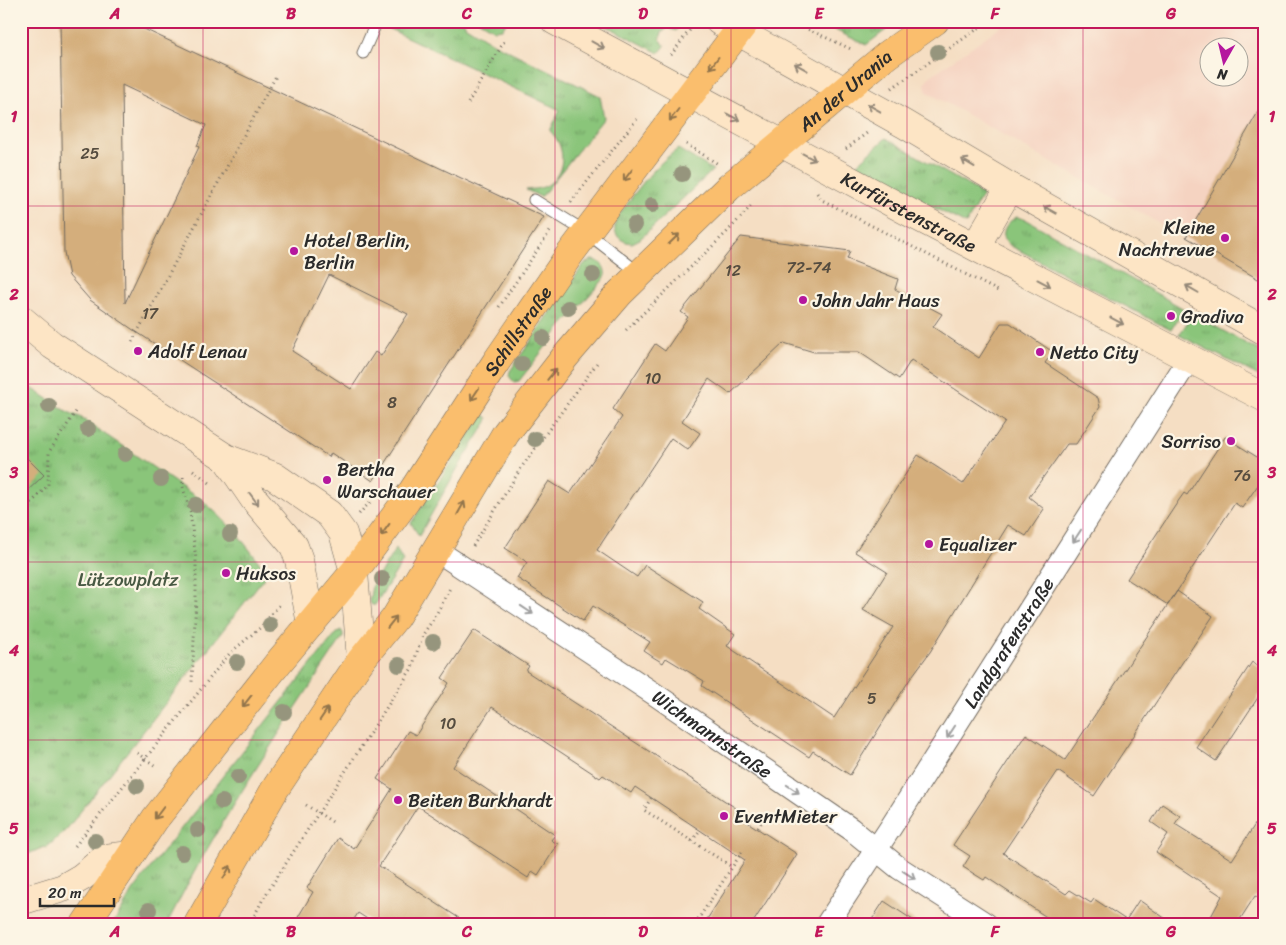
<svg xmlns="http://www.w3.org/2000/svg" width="1286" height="945" font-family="Sriracha,sans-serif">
<defs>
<pattern id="grass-tufts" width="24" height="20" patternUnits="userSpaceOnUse" patternTransform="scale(1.25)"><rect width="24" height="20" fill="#8ac57a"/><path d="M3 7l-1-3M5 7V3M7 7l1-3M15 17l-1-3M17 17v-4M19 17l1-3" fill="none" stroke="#71a064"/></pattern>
</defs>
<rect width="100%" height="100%" fill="#fcf5e5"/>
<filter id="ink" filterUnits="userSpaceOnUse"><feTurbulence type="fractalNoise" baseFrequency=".02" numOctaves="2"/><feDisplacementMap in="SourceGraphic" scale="10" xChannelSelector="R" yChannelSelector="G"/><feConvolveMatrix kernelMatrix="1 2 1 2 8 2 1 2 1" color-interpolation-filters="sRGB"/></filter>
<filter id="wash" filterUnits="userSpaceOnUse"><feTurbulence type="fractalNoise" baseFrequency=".0096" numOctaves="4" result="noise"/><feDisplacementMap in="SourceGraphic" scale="20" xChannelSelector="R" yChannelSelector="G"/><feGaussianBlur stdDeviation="1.12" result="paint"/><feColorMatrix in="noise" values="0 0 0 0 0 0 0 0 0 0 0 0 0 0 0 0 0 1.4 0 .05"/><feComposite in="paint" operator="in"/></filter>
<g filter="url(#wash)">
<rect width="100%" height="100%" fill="#f5dec3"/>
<!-- built -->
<path fill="#f5d3c1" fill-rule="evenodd" d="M1008 21H1265V283L927 92 925 84 928 78ZM1208 48H1238V78H1208Z"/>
<!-- grass -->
<path fill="url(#grass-tufts)" stroke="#5a7852" d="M383 21H463L466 26 495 44 600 96 604 118 541 197 526 190C533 189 542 189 549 184 567 170 565 145 550 131L560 110 381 25Z
M479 21H507L502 29 494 30Z
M597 21H681L682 22 676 31 668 28 662 32 660 39 665 46 659 53Z
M816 21H898L866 45Z
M886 138 983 194 966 224 854 167Z
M678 149 713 170 640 239 632 243C618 242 611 231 617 218 635 193 652 167 678 149Z
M1017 217 1027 220 1184 309 1171 330 1011 246C998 237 1004 223 1017 217Z
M591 260C601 260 608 269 604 279L561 327 519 381 514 382 509 376 510 371 584 264Z
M1193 314 1265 354V379L1179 335Z
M21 381 68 412 80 417 205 503C230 524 249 547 267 574L66 830 46 848 44 847 21 857Z
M484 415 488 418 487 422 456 471 419 536 411 523 481 417Z
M396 548 403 561 375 605H372L369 602 372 586Z
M341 630 343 633V637C281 730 217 823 167 924H113L133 891 157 859 337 632Z"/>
<g id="blocks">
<!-- building -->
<path fill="#d4ae7c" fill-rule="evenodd" d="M60 21H127L544 217 373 481 331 453 329 457 132 329 90 300 69 276 64 252ZM122 85 206 125 197 146 199 147 125 303ZM329 275 408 314 381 356 375 352 351 389 292 351Z
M1265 100V283L1186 237Z
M741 237 850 251 847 259 898 279 895 289 942 314 933 327 979 358 1001 323H1010L1053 352 1045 363 1098 398 1100 407 1076 444H1067L1029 497 1044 509 1026 536 1008 525 930 652 910 679 850 775 813 751 809 757 702 686 704 681 666 658 663 663 653 657 644 651 650 642 593 606 583 621 517 578 527 562 505 548 549 481 570 494 622 417 613 409 655 344 665 351 688 317 681 312ZM784 343 814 352H859L899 379 911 360 1005 422 963 484 918 455 855 552 887 572 863 610 893 627 834 718 727 646 735 634 699 609 703 602 645 565 637 577 597 550 671 438 688 450 700 433 682 421 709 379 730 394Z
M1225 437 1265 462V490L1258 485 1242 508 1235 503 1168 605 1127 579 1179 500 1184 493 1187 495Z
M21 452 44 475 21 497Z
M1177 591 1213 616 1094 796 1058 771 1003 853 1066 894 1070 890 1091 903 1094 899 1126 920 1139 900 1173 924H1057L986 877 984 880 963 867 970 856 953 845 1026 734 1065 760Z
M474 630 529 666 526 671 745 814 743 818 744 820 797 854 752 924H704L745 860 635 787 631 793 603 775 600 778 492 707 453 767 555 835 551 840 558 844 538 875 532 871 528 878 418 806 379 866 468 924H375L358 913 351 924H294L313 892 307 888 338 838 354 849 392 789 377 779 408 731 416 735 449 683 442 678Z
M1252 662 1265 671V687L1216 761 1196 747Z
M1162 804 1180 816 1175 824 1232 860 1265 809V882L1257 897 1255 896 1237 924H1207L1222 896 1156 852 1168 834 1151 822Z
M884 901 919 924H869Z"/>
</g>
</g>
<g filter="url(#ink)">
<use href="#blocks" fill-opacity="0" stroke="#726a60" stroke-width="1"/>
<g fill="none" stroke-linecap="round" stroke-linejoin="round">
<!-- lane casing -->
<g stroke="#726a60" stroke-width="13">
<path id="lane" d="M363 53 377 21
M534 200 586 232 639 273"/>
</g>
<!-- street casing -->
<g stroke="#726a60" stroke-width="24">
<g id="street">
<path id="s1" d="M436 550 653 693 851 829 899 868 986 924"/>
<path id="s2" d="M827 924 891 827 1189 359"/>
</g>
</g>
<!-- secondary casing -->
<g stroke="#726a60" stroke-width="29">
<g id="secondary">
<path id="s3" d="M555 21 918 217 1265 398"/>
<path d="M719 21 904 124 1010 187 1265 331"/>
<path d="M976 246 1010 187"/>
<path d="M21 319 52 345 226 458 274 476 329 514 343 533 354 572 361 660"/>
<path d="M226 458 254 499 294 546 299 560 311 624"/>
<path d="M21 901 63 888 82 877 105 858 131 855"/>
</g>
</g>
<!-- primary casing -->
<g stroke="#726a60" stroke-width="29">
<g id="primary">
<path id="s4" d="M85 924 155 819 278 663 354 572 406 501 496 362 570 254 746 21"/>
<path id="s5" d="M198 924 275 789 361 660 395 618 506 433 565 357 620 293 728 188 887 55 935 21"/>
</g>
</g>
<!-- path -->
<path stroke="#726a60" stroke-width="3" stroke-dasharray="1 4" stroke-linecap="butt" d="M790 21 853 50
M671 55 692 27
M892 88 989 21
M468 103 505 40
M686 144 718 164
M846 149 867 133
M817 193 822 200 998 291
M571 202 637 119
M499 307 551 230
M626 330 727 232 753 204
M132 342 276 76
M21 358 29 362
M193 470 210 483
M183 477V487L190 512 196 559V597L192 682
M21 514 48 485 49 452 77 410
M359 514 370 502
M21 539 26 544 21 551
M473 546 521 468 597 363
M137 753 157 767
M651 798 644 810 732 867
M306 805 334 823
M758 828 766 815
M692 841 700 830
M75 846 230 653 261 627 281 603
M250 924 263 899 412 668 422 636 436 615 451 586
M643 924H648
M695 924 742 852"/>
<!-- lane -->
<use href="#lane" stroke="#fff" stroke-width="11"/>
<!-- street -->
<use href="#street" stroke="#fff" stroke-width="22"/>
<!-- secondary -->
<use href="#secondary" stroke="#fde5c5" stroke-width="28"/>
<!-- primary -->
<use href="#primary" stroke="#fabe6d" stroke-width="28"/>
</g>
<!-- trees -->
<g fill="#96957d">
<circle cx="938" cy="52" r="8"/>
<circle cx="682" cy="174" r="8"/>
<circle cx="652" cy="205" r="8"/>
<circle cx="634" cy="225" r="8"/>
<circle cx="593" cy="275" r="8"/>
<circle cx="568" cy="308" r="8"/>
<circle cx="543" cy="338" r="8"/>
<circle cx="522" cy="364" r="8"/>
<circle cx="49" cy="406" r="8"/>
<circle cx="88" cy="429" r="8"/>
<circle cx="535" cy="439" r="8"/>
<circle cx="125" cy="454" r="8"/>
<circle cx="161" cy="479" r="8"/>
<circle cx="196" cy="505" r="8"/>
<circle cx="230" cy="534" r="8"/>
<circle cx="382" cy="579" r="8"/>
<circle cx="270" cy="625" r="8"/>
<circle cx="433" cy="642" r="8"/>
<circle cx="237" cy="662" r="8"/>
<circle cx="399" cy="665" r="8"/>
<circle cx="284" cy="712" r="8"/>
<circle cx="238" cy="777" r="8"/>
<circle cx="137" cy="786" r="8"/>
<circle cx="222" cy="802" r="8"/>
<circle cx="198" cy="830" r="8"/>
<circle cx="95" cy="841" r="8"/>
<circle cx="182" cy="853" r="8"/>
<circle cx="149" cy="910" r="8"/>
</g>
<!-- one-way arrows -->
<defs><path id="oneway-shaft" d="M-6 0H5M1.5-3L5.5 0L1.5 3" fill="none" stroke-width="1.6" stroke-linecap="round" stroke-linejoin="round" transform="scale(1.25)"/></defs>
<g stroke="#948878">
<use href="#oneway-shaft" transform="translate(598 45) rotate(29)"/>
<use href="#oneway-shaft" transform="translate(801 67) rotate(-151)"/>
<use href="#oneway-shaft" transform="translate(874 108) rotate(-151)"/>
<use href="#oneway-shaft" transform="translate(733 117) rotate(28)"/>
<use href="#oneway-shaft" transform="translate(809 157) rotate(28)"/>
<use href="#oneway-shaft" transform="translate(968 163) rotate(-149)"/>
<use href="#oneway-shaft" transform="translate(1050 210) rotate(-151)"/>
<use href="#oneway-shaft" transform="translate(1044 283) rotate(28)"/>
<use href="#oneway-shaft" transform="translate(1192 289) rotate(-150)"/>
<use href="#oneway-shaft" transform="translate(1117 321) rotate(28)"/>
<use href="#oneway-shaft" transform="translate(254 499) rotate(53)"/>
</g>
<g stroke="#92744c">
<use href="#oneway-shaft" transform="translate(714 63) rotate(127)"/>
<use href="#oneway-shaft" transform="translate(674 115) rotate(127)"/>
<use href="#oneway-shaft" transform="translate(628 175) rotate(127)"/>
<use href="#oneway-shaft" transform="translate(674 239) rotate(-44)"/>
<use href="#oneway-shaft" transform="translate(552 374) rotate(-51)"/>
<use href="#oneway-shaft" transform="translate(475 394) rotate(124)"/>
<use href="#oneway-shaft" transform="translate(461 508) rotate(-61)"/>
<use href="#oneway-shaft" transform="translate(385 530) rotate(126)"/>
<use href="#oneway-shaft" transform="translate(392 622) rotate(-52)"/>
<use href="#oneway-shaft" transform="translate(247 701) rotate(128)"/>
<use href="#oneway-shaft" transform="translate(324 714) rotate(-56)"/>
<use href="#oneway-shaft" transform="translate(159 813) rotate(127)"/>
<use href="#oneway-shaft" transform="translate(227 872) rotate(-60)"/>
</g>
<g stroke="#a0a0a0">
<use href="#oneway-shaft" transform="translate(1077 536) rotate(123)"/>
<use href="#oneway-shaft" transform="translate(527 610) rotate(34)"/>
<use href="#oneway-shaft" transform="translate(951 732) rotate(123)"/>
<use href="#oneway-shaft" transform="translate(793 789) rotate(34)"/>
<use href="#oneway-shaft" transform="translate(909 875) rotate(33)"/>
</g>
</g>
<!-- grid -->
<path fill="none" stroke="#c2185b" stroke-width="1" stroke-opacity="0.55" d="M203 21V924M379 21V924M555 21V924M731 21V924M907 21V924M1083 21V924M21 206H1265M21 384H1265M21 562H1265M21 740H1265"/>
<!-- markers -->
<g fill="#b5179e" stroke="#fcf5e5" stroke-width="2">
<circle cx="1225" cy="238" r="5"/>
<circle cx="294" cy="251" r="5"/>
<circle cx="803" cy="300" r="5"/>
<circle cx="1171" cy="316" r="5"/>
<circle cx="138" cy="351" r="5"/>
<circle cx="1040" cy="352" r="5"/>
<circle cx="1231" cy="441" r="5"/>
<circle cx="327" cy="480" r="5"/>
<circle cx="929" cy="544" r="5"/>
<circle cx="226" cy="573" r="5"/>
<circle cx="398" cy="800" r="5"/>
<circle cx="724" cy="816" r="5"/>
</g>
<g text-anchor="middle" stroke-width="4.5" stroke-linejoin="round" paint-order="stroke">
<!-- number labels -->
<g font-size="16" fill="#554c3f">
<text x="90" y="159">25</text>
<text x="809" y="273">72-74</text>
<text x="733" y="276">12</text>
<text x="150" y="319">17</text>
<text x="653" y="384">10</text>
<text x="392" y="408">8</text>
<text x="1242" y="481">76</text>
<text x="872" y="704">5</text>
<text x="448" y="729">10</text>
</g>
<!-- street labels -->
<g font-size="19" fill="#2b2b2b" stroke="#fcf5e5">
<text dy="7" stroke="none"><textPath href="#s5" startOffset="1064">An der Urania</textPath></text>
<text dy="7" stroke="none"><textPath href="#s3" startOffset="402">Kurfürstenstraße</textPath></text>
<text dy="7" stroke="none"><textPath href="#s4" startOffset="735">Schillstraße</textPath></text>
<text dy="7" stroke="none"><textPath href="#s2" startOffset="335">Landgrafenstraße</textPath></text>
<text dy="7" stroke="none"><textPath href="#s1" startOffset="332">Wichmannstraße</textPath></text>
</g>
<!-- poi labels -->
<g font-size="19" fill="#2b2b2b" stroke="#fcf5e5" text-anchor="start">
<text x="1215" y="234" text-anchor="end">Kleine<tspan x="1215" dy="22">Nachtrevue</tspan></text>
<text x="304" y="247">Hotel Berlin,<tspan x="304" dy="22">Berlin</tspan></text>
<text x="813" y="307">John Jahr Haus</text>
<text x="1181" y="323">Gradiva</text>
<text x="148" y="358">Adolf Lenau</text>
<text x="1050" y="359">Netto City</text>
<text x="1221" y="448" text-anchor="end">Sorriso</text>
<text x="337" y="476">Bertha<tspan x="337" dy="22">Warschauer</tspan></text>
<text x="939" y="551">Equalizer</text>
<text x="236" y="580">Huksos</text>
<text x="408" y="807">Beiten Burkhardt</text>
<text x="734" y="823">EventMieter</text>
</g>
<!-- park labels -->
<g font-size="19" fill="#485943" stroke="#fcf5e5">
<text x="128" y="586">Lützowplatz</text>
</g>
</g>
<!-- margin -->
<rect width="1286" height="945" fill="none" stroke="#fcf5e5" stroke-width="55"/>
<!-- north arrow -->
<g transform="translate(1224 62) rotate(188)"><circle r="24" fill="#fcf5e5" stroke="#a8a49b"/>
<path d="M0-4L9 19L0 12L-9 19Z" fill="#b5179e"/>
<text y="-8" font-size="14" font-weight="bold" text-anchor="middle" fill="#2b2b2b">N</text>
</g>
<!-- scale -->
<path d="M40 898v8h74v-8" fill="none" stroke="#2b2b2b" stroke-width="2.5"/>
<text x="48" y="898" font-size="15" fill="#2b2b2b" stroke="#fcf5e5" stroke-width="4" paint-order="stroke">20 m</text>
<rect x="28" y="28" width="1230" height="890" fill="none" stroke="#c2185b" stroke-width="2"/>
<g font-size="16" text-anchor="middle" font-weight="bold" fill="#c2185b">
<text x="115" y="19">A</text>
<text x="291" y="19">B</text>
<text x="467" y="19">C</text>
<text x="643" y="19">D</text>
<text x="819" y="19">E</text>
<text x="995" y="19">F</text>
<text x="1171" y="19">G</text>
<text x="14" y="122">1</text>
<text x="1272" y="122">1</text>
<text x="14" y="300">2</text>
<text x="1272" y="300">2</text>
<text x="14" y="478">3</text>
<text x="1272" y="478">3</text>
<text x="14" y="656">4</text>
<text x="1272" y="656">4</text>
<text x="14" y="834">5</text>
<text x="1272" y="834">5</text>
<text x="115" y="937">A</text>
<text x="291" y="937">B</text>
<text x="467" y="937">C</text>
<text x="643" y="937">D</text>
<text x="819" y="937">E</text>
<text x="995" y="937">F</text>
<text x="1171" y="937">G</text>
</g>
</svg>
